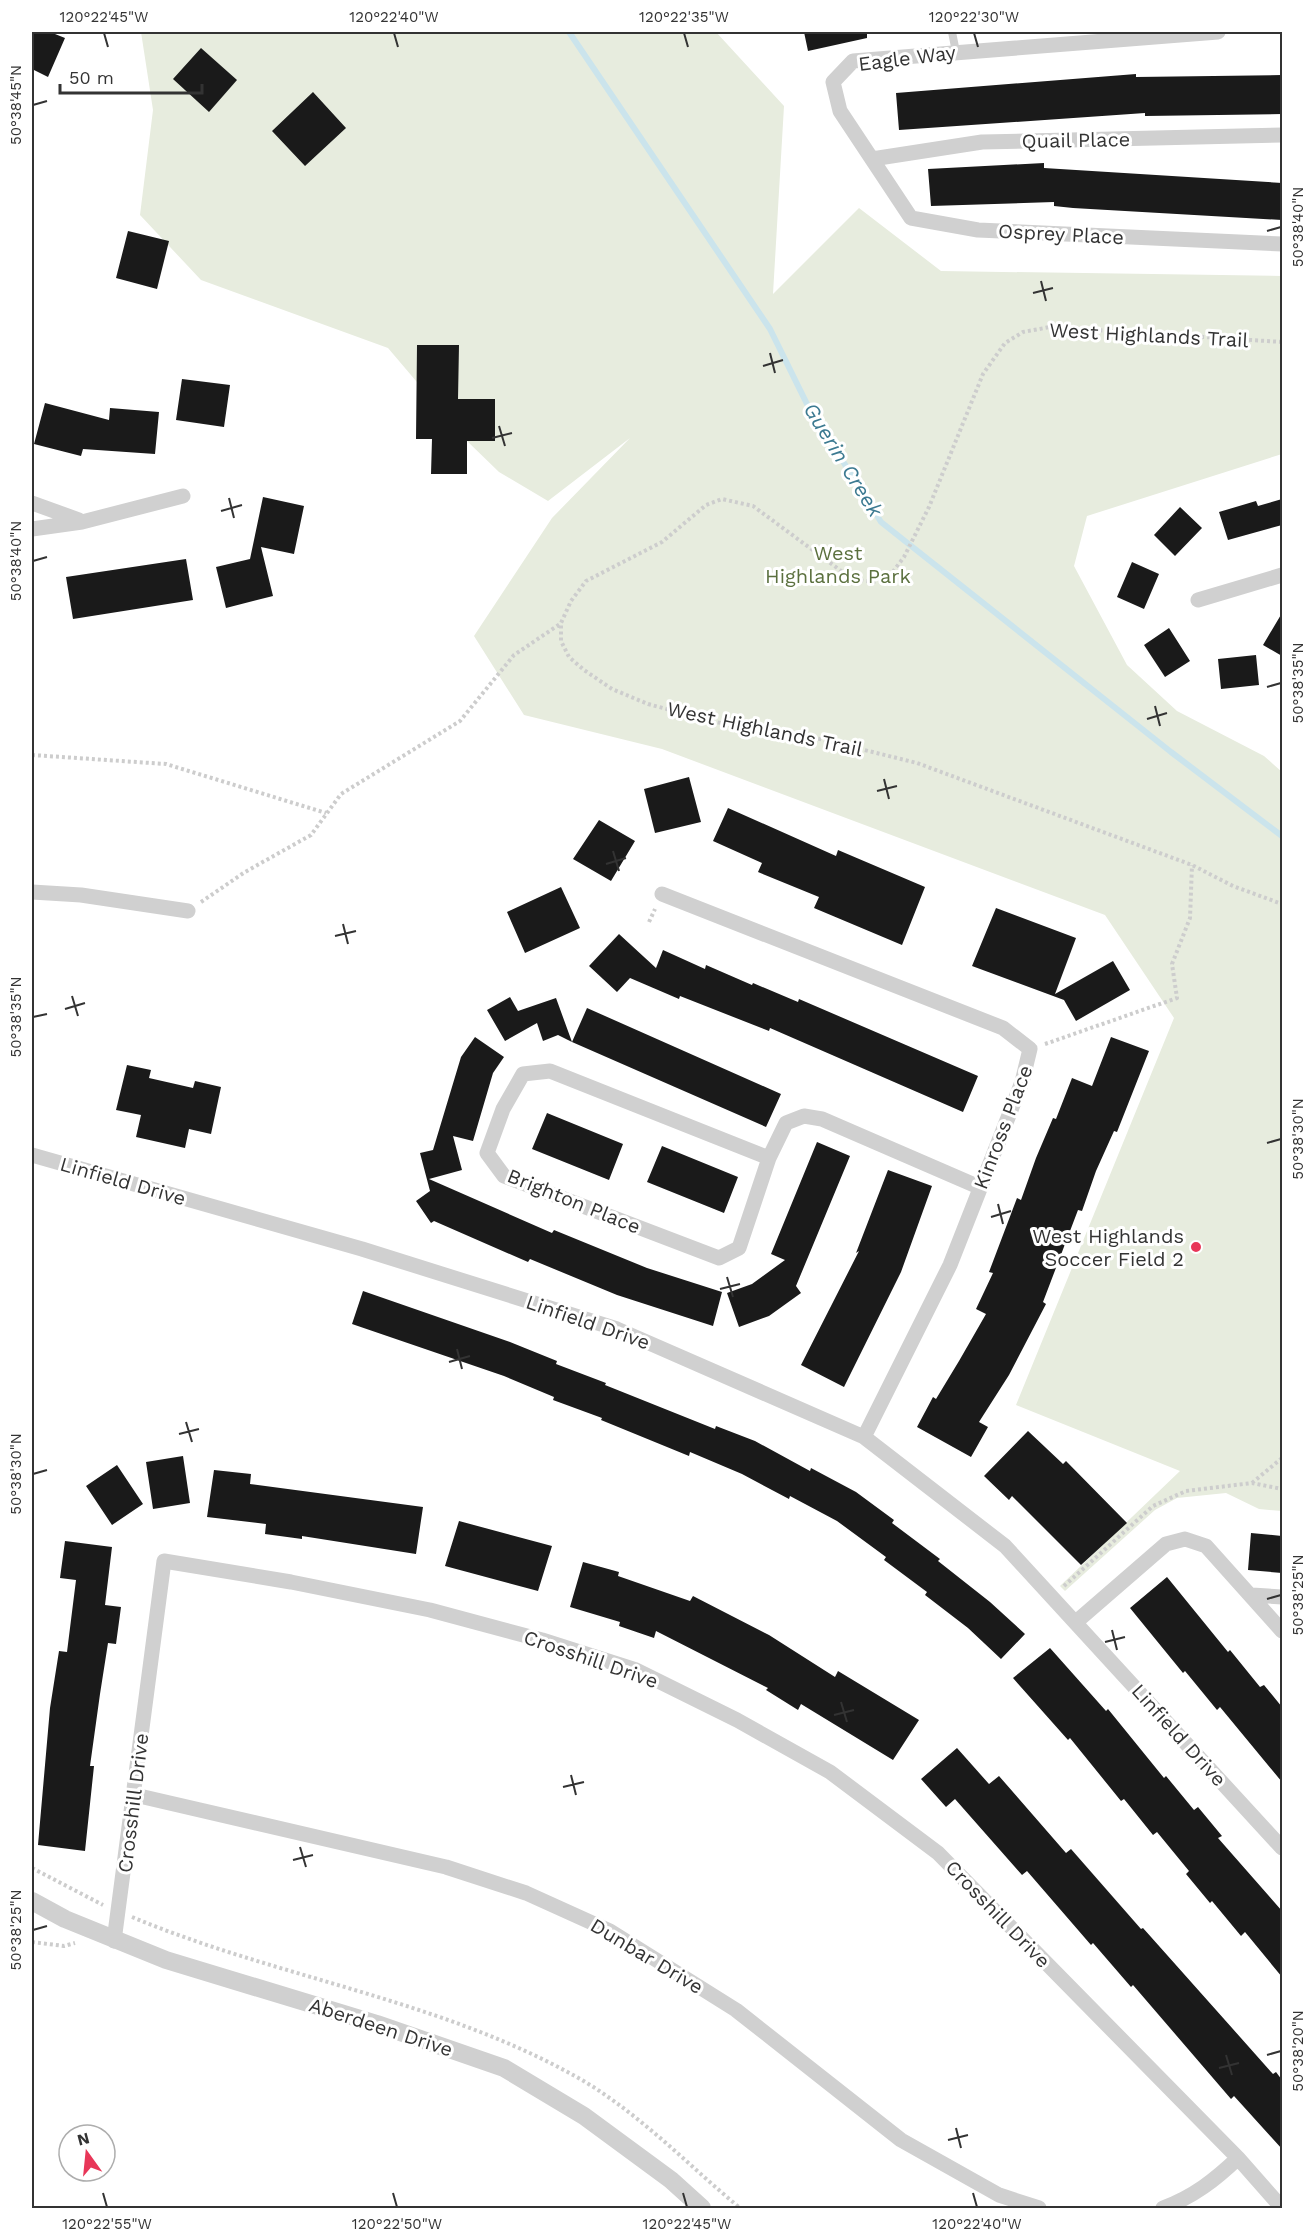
<svg xmlns="http://www.w3.org/2000/svg" width="1314" height="2240" font-family="'Work Sans',sans-serif">
<rect width="100%" height="100%" fill="#fff"/>
<!-- green -->
<path fill="#e7ecde" d="M141 32H716L784 106 773 294 859 208 941 271 1282 276V454L1087 516 1074 566 1127 665 1177 711 1264 756 1282 772V1511L1259 1509 1226 1493 1177 1498 1155 1510 1065 1591 1060 1586 1180 1471 1016 1405 1174 1018 1105 915 662 749 524 715 474 636 552 518 630 438 548 501 499 472 467 441 388 348 201 280 140 215 153 110Z"/>
<g fill="none" stroke-linecap="round" stroke-linejoin="round">
<!-- stream -->
<path stroke="#cbe4ec" stroke-width="6" d="M569 32 770 329 807 404 881 522 1171 752 1282 836"/>
</g>
<!-- building -->
<path fill="#1a1a1a" d="M32 32H50L65 38 48 77 32 69Z
M804 32H867V38L808 51Z
M201 48 237 80 209 112 173 79Z
M1136 74V77L1282 75V114L1145 116V113L899 130 896 93Z
M313 92 346 128 305 166 272 131Z
M1044 163V168L1282 183V220L1073 208 1054 206V202L931 206 928 169Z
M128 231 169 241 157 289 116 278Z
M417 345H459L458 399H495V441H467V474H431L432 439H416Z
M182 379 230 385 224 427 176 420Z
M45 403 109 420 110 408 159 412 155 454 83 449 81 456 34 444Z
M263 497 304 506 294 554 261 547 273 596 226 608 216 567 250 559Z
M1282 499V525L1228 540 1219 512 1256 501 1258 506Z
M1180 507 1202 528 1175 556 1154 535Z
M186 559 193 600 73 619 66 577Z
M1132 562 1159 574 1144 609 1117 597Z
M1282 613V656L1263 645Z
M1169 628 1190 661 1165 677 1144 645Z
M1256 655 1259 685 1221 689 1218 659Z
M689 777 701 822 655 833 644 789Z
M728 808 836 856 838 850 925 887 902 945 814 908 819 897 758 872 762 863 713 841Z
M599 820 635 841 611 881 573 859Z
M561 887 580 928 525 953 507 912Z
M996 908 1076 938 1055 994 1113 961 1130 990 1076 1021 1064 1000 972 966Z
M619 934 656 968 663 950 705 969 706 965 752 985 753 983 798 1002 799 999 978 1076 963 1112 770 1028 769 1031 680 996 679 999 630 978 617 992 589 966Z
M510 997 518 1011 556 998 572 1042 558 1035 543 1041 537 1023 505 1041 487 1010Z
M587 1008 781 1094 766 1127 572 1042Z
M475 1037 504 1057 493 1073 473 1141 453 1136 462 1170 429 1179 552 1233 554 1230 647 1268 722 1292 713 1326 617 1295 530 1259 528 1262 434 1221 431 1223 416 1201 430 1191 420 1153 433 1150 461 1057Z
M1111 1037 1149 1051 1117 1132 1114 1131 1096 1171 1082 1211 1078 1210 1043 1302 1046 1304 1009 1375 979 1422 988 1427 971 1457 917 1427 933 1397 936 1399 959 1361 986 1314 976 1309 993 1273 989 1272 1017 1198 1021 1200 1036 1158 1053 1118 1056 1119 1072 1078 1092 1086Z
M127 1065 151 1070 149 1078 193 1088 195 1081 221 1087 211 1134 189 1129 185 1148 136 1137 141 1115 116 1110Z
M547 1113 623 1144 609 1180 532 1149Z
M817 1142 850 1156 796 1286 801 1293 769 1316 739 1327 727 1293 752 1284 785 1260 771 1254Z
M662 1146 738 1177 724 1213 647 1182Z
M888 1170 932 1186 901 1272 844 1387 801 1365 859 1251 856 1253Z
M363 1291 510 1342 557 1361 556 1364 606 1383 605 1385 715 1429 716 1426 755 1441 810 1471 811 1468 856 1492 894 1520 892 1523 940 1559 938 1561 990 1602 1025 1634 1001 1659 968 1628 925 1595 927 1592 884 1560 886 1557 837 1521 790 1496 789 1499 742 1474 690 1452 689 1456 601 1420 602 1418 553 1400 554 1397 504 1376 352 1324Z
M1028 1431 1063 1464 1066 1461 1127 1523 1081 1565 1012 1496 1009 1500 984 1476Z
M183 1456 190 1503 153 1509 146 1462Z
M117 1465 143 1504 112 1525 86 1486Z
M214 1470 251 1474 250 1484 423 1507 416 1554 302 1536V1539L265 1534 266 1524 207 1517Z
M459 1521 552 1546 538 1591 445 1566Z
M1251 1533 1282 1536V1573L1248 1570Z
M65 1541 112 1547 105 1605 121 1607 116 1644 108 1643 100 1694 90 1766H94L85 1851 38 1845 50 1708 59 1651 67 1652 76 1580 60 1578Z
M583 1562 619 1572 618 1576 690 1601 693 1596 769 1635 835 1677 838 1671 919 1720 893 1760 801 1704 798 1710 766 1690 768 1688 656 1631 654 1638 619 1626 620 1622 570 1607Z
M1167 1577 1228 1652 1230 1650 1260 1687 1264 1685 1282 1707V1782L1220 1707 1217 1710 1185 1671 1183 1673 1130 1608Z
M1050 1648 1106 1711 1108 1709 1164 1778 1166 1776 1194 1810 1198 1807 1222 1836 1218 1838 1282 1911V1977L1245 1932 1241 1936 1212 1901 1210 1903 1186 1874 1189 1871 1157 1832 1153 1835 1124 1799 1121 1801 1070 1738 1068 1740 1013 1678Z
M957 1748 989 1784 999 1776 1066 1853 1071 1849 1141 1929 1143 1928 1273 2074 1276 2072 1282 2080V2149L1234 2096 1231 2099 1133 1985 1131 1987 1093 1943 1091 1945 1027 1871 1022 1875 955 1799 946 1807 921 1779Z"/>
<g fill="none" stroke-linecap="round" stroke-linejoin="round">
<!-- path -->
<path stroke="#cdcdcd" stroke-width="4" stroke-dasharray="3 3" stroke-linecap="butt" d="M1282 342 1050 327 1023 332 1005 343 983 374 929 507 904 557 889 577 873 582 852 579 753 506 722 499 706 505 662 542 586 581 571 601 561 623V641L569 657 584 670 612 689 648 704 715 722 820 739 917 763 1192 865 1233 886 1282 904
M32 755 166 764 326 813
M201 902 245 872 311 835 341 794 460 721 514 655 560 624
M649 922 655 909
M1045 1044 1177 998 1172 964 1190 918 1192 865
M1252 1483 1282 1458
M1064 1586 1153 1506 1186 1491 1252 1483 1282 1489
M32 1868 103 1905
M132 1917C275 1977 436 1999 573 2075 634 2108 688 2165 740 2208
M32 1942 64 1946 75 1943"/>
<!-- service -->
<path stroke="#d0d0d0" stroke-width="8" d="M952 32 956 52"/>
<!-- minor -->
<path stroke="#d0d0d0" stroke-width="15" d="M1218 32 853 61 833 82 840 111 911 218 978 230 1282 244
M872 159 982 142 1282 135
M32 503 79 520
M32 529 82 522 183 496
M1198 600 1282 575
M32 892 81 895 188 911
M662 894 1003 1028 1030 1049 1022 1082 950 1265 864 1437
M32 1155 362 1249 617 1329 864 1437 1005 1546 1282 1848
M769 1158 739 1248 719 1258 504 1176 487 1153 503 1109 523 1074 550 1071 769 1158 786 1123 804 1116 822 1119 979 1187
M1252 1595 1282 1597
M1076 1622 1166 1544 1185 1539 1206 1546 1282 1631
M135 1795 446 1867 526 1893 610 1931 736 2010 901 2140 999 2195 1039 2208
M114 1941 164 1561 291 1582 430 1610 542 1640 636 1670 737 1720 830 1772 938 1853 1238 2158 1282 2208
M1163 2208C1193 2197 1215 2180 1238 2158"/>
<!-- tertiary -->
<path stroke="#d0d0d0" stroke-width="18" d="M32 1901 65 1919 166 1960 377 2024 504 2068 584 2116 671 2180 702 2208"/>
</g>
<!-- ticks -->
<path fill="none" stroke="#333" stroke-width="2" d="M104 33 108 47M394 33 398 47M684 33 688 47M974 33 978 47M33 105 47 101M1267 231 1281 227M1041 281 1046 301M1033 293 1053 288M770 353 775 373M763 366 783 360M499 426 505 446M492 438 512 433M229 498 234 518M221 511 242 505M33 561 47 557M1267 687 1281 683M1155 706 1160 726M1147 719 1167 713M884 779 889 799M877 791 897 786M613 851 619 871M606 864 626 858M343 924 348 944M335 936 356 931M72 996 78 1016M65 1009 85 1003M33 1017 47 1014M1267 1143 1281 1139M998 1204 1003 1224M991 1217 1011 1211M727 1277 733 1297M720 1289 740 1284M457 1349 462 1369M449 1362 470 1356M186 1422 192 1442M179 1434 199 1429M33 1474 47 1470M1267 1599 1281 1595M1112 1630 1117 1650M1105 1642 1125 1637M841 1702 847 1722M834 1715 854 1710M571 1775 576 1795M563 1787 584 1782M300 1847 306 1867M293 1860 313 1855M33 1930 47 1926M1226 2055 1232 2075M1267 2055 1281 2051M1219 2068 1239 2063M956 2128 961 2148M948 2140 968 2135M103 2193 107 2207M393 2193 397 2207M683 2193 687 2207M973 2193 977 2207"/>
<!-- markers -->
<circle fill="#e83658" stroke="#fff" stroke-width="2" cx="1196" cy="1247" r="6"/>
<g text-anchor="middle" stroke-width="6" stroke-linejoin="round" paint-order="stroke">
<!-- street labels -->
<g font-size="20" fill="#333" stroke="#fff">
<text transform="translate(907 58) rotate(-7)" y="7">Eagle Way</text>
<text transform="translate(1076 140) rotate(-1)" y="7">Quail Place</text>
<text transform="translate(1061 234) rotate(3)" y="7">Osprey Place</text>
<text transform="translate(1149 335) rotate(3)" y="7">West Highlands Trail</text>
<text transform="translate(765 729) rotate(12)" y="7">West Highlands Trail</text>
<text transform="translate(1003 1127) rotate(-69)" y="7">Kinross Place</text>
<text transform="translate(123 1181) rotate(16)" y="7">Linfield Drive</text>
<text transform="translate(574 1201) rotate(22)" y="7">Brighton Place</text>
<text transform="translate(588 1322) rotate(19)" y="7">Linfield Drive</text>
<text transform="translate(591 1659) rotate(19)" y="7">Crosshill Drive</text>
<text transform="translate(1179 1735) rotate(48)" y="7">Linfield Drive</text>
<text transform="translate(133 1803) rotate(-83)" y="7">Crosshill Drive</text>
<text transform="translate(998 1914) rotate(46)" y="7">Crosshill Drive</text>
<text transform="translate(647 1956) rotate(31)" y="7">Dunbar Drive</text>
<text transform="translate(381 2027) rotate(18)" y="7">Aberdeen Drive</text>
</g>
<!-- park labels -->
<g font-size="20" fill="#5b703e" stroke="#fff">
<text x="838" y="560">West<tspan x="838" dy="23">Highlands Park</tspan></text>
</g>
<!-- poi labels -->
<g font-size="20" fill="#333" stroke="#fff" text-anchor="end">
<text x="1184" y="1243">West Highlands<tspan x="1184" dy="23">Soccer Field 2</tspan></text>
</g>
<!-- water labels -->
<g font-size="21" font-style="italic" fill="#3c7a91" stroke="#fff">
<text transform="translate(843 460) rotate(58)" y="7">Guerin Creek</text>
</g>
</g>
<!-- border -->
<rect width="1314" height="2240" fill="none" stroke="#ffffff" stroke-width="66"/>
<!-- north arrow -->
<g transform="translate(87 2153) rotate(345)"><circle r="28" fill="#ffffff" stroke="#adadad" stroke-width="1.5"/>
<path d="M0-4.5L10 22L0 15L-10 22Z" fill="#e83658"/>
<text y="-9" font-size="16" font-weight="bold" text-anchor="middle" fill="#333333">N</text>
</g>
<!-- scale -->
<path d="M60 84v9h142v-9" fill="none" stroke="#333333" stroke-width="3"/>
<text x="69" y="84" font-size="18" fill="#333333" stroke="#ffffff" stroke-width="4.5" paint-order="stroke">50 m</text>
<rect x="33" y="33" width="1248" height="2174" fill="none" stroke="#333" stroke-width="2"/>
<g font-size="15" text-anchor="middle" fill="#333">
<text x="104" y="22">120°22'45"W</text>
<text x="394" y="22">120°22'40"W</text>
<text x="684" y="22">120°22'35"W</text>
<text x="974" y="22">120°22'30"W</text>
<text transform="translate(16 105) rotate(-90)" y="5">50°38'45"N</text>
<text transform="translate(1298 227) rotate(-90)" y="5">50°38'40"N</text>
<text transform="translate(16 561) rotate(-90)" y="5">50°38'40"N</text>
<text transform="translate(1298 683) rotate(-90)" y="5">50°38'35"N</text>
<text transform="translate(16 1017) rotate(-90)" y="5">50°38'35"N</text>
<text transform="translate(1298 1139) rotate(-90)" y="5">50°38'30"N</text>
<text transform="translate(16 1474) rotate(-90)" y="5">50°38'30"N</text>
<text transform="translate(1298 1595) rotate(-90)" y="5">50°38'25"N</text>
<text transform="translate(16 1930) rotate(-90)" y="5">50°38'25"N</text>
<text transform="translate(1298 2051) rotate(-90)" y="5">50°38'20"N</text>
<text x="107" y="2229">120°22'55"W</text>
<text x="397" y="2229">120°22'50"W</text>
<text x="687" y="2229">120°22'45"W</text>
<text x="977" y="2229">120°22'40"W</text>
</g>
</svg>
